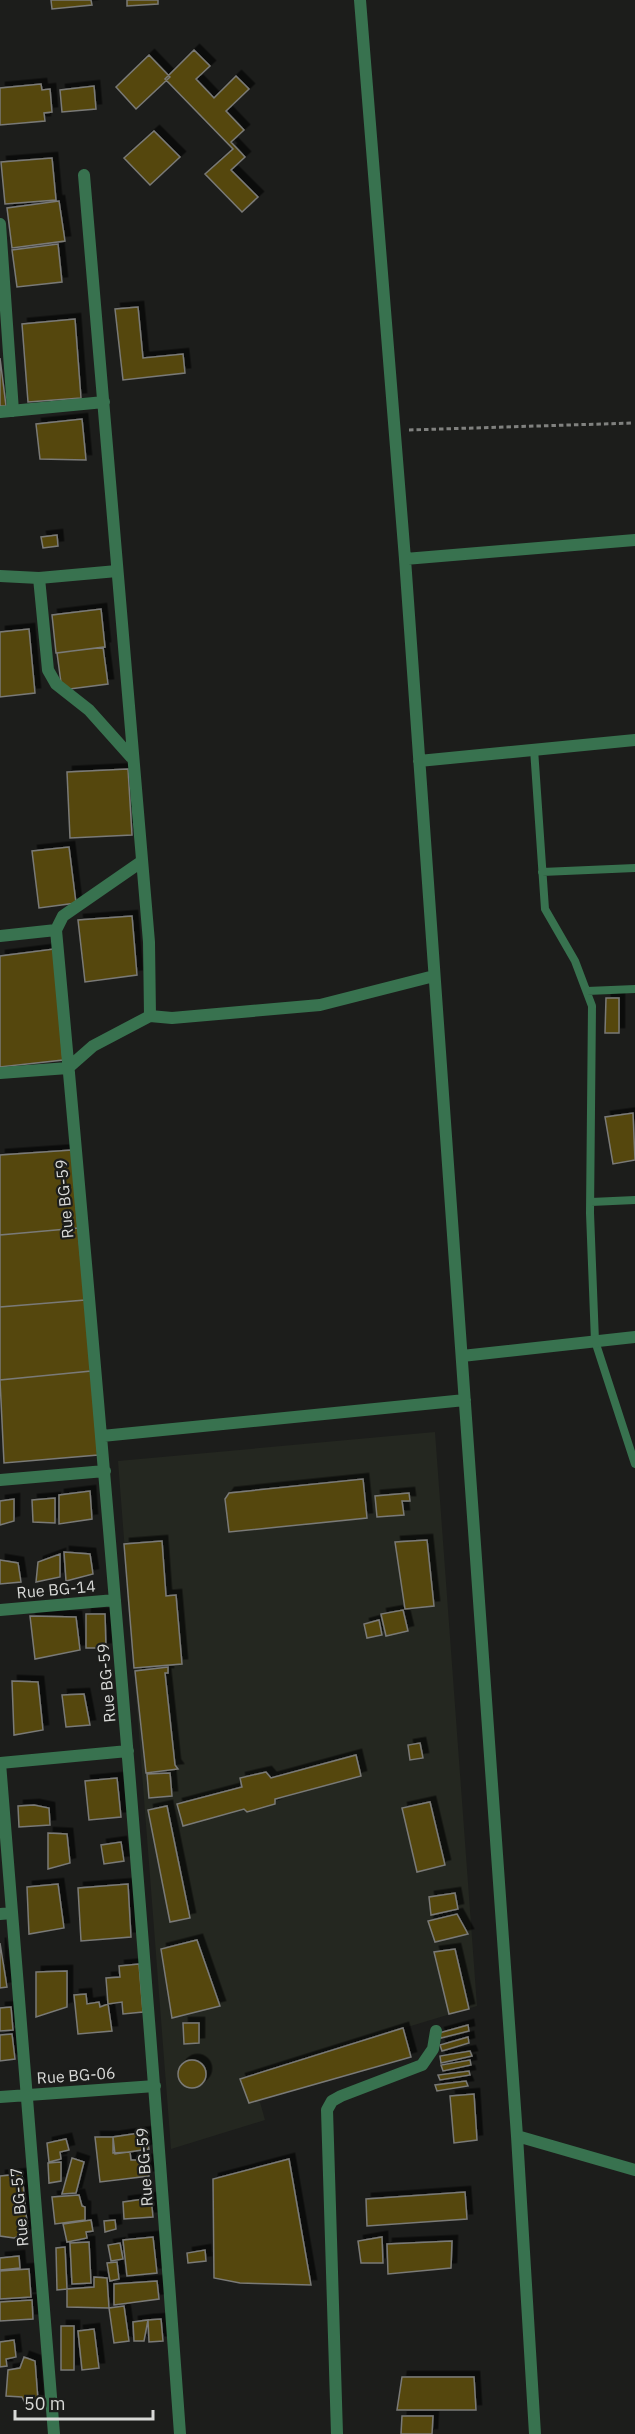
<svg xmlns="http://www.w3.org/2000/svg" width="635" height="2434" font-family="'IBM Plex Sans',sans-serif">
<defs>
<filter id="shadow"><feDropShadow dx="5.5" dy="-5.5" stdDeviation="0" flood-color="#0009"/></filter>
</defs>
<rect width="100%" height="100%" fill="#1c1d1b"/>
<!-- built -->
<path fill="#242720" d="M435 1432 477 2006 252 2074 265 2120 171 2149 118 1461Z"/>
<!-- building -->
<path fill="#54470e" stroke="#7a7a77" stroke-width="1.5" filter="url(#shadow)" d="M51 0H91L92 5 52 9Z
M127 0H158V4L127 6Z
M194 50 210 66 196 79 214 98 236 76 249 89 226 111 244 130 231 142 245 157 231 170 258 197 242 212 205 174 233 149 165 79Z
M149 55 170 77 136 109 116 87Z
M41 84 42 90 50 89 52 112 44 113 45 121 0 125V88Z
M94 86 96 109 62 112 60 90Z
M154 131 180 157 150 185 124 158Z
M52 158 56 200 5 204 1 162Z
M59 201 65 241 12 248 7 208Z
M58 244 62 282 17 287 12 250Z
M138 307 143 358 183 354 185 373 123 380 115 309Z
M75 319 81 398 28 402 22 324Z
M0 358 6 406H0Z
M82 419 86 460 40 459 36 424Z
M57 535 58 546 43 548 41 537Z
M101 609 105 647 56 653 52 615Z
M29 629 35 693 0 697V632Z
M103 647 108 684 62 690 57 653Z
M128 769 132 835 70 838 67 772Z
M69 847 76 903 39 908 32 851Z
M132 916 137 975 85 982 78 920Z
M54 949 63 1060 0 1067V956Z
M606 998H619V1033H605Z
M633 1113 635 1160 613 1164 605 1117Z
M72 1150 78 1228 0 1235V1155Z
M78 1228 85 1300 0 1307V1235Z
M85 1300 91 1371 0 1380V1307Z
M91 1371 98 1455 4 1463 0 1380Z
M363 1479 367 1518 229 1532 225 1499 229 1493Z
M90 1491 92 1519 59 1524V1495Z
M409 1493 410 1501H402L404 1515 377 1517 375 1496Z
M55 1498V1523L33 1522 32 1500Z
M14 1499V1521L0 1525V1501Z
M427 1540 434 1606 405 1609 395 1542Z
M162 1541 166 1596 176 1595 182 1664 134 1668 124 1544Z
M64 1552 90 1554 93 1574 66 1581Z
M60 1554V1577L36 1582 38 1562Z
M0 1560 18 1563 21 1582 0 1584Z
M403 1610 408 1631 386 1636 381 1614Z
M86 1614H105L106 1648H86Z
M30 1616 76 1617 80 1650 35 1659Z
M379 1620 382 1635 367 1638 364 1624Z
M168 1667V1673H165L175 1765 178 1769 146 1773 135 1671Z
M12 1681 38 1682 43 1730 14 1735Z
M84 1694 90 1725 66 1727 62 1695Z
M420 1743 423 1758 410 1760 408 1745Z
M356 1755 361 1776 275 1799V1804L247 1812 244 1809 183 1826 177 1804 242 1787 240 1778 266 1772 271 1778Z
M170 1773 172 1796 149 1798 147 1774Z
M117 1778 121 1817 89 1820 85 1781Z
M430 1802 445 1865 417 1872 402 1808Z
M34 1805 49 1808 50 1825 19 1827 18 1806Z
M167 1806 190 1918 170 1922 148 1810Z
M48 1833 67 1834 70 1863 48 1869Z
M121 1842 124 1861 104 1864 101 1845Z
M58 1884 64 1928 29 1934 27 1887Z
M128 1884 131 1937 81 1941 78 1888Z
M455 1893 458 1909 431 1915 429 1897Z
M457 1914 468 1934 435 1942 428 1921Z
M197 1940 220 2006 172 2018 161 1949Z
M0 1943 7 1987 0 1988Z
M455 1949 469 2009 449 2014 434 1952Z
M139 1964 143 2012 123 2014 122 2002 108 2004 106 1978 120 1977 119 1966Z
M67 1971V2007L36 2017V1972Z
M86 1994 87 2004 99 2002 100 2007 108 2004 112 2031 78 2034 74 1995Z
M11 2007 13 2030 0 2031V2008Z
M183 2023H199V2043L184 2044Z
M468 2025 469 2031 441 2038 439 2033Z
M403 2028 411 2057 249 2103 240 2079Z
M12 2034 15 2059 0 2061V2035Z
M468 2037 469 2043 442 2051 440 2045Z
M470 2051 472 2056 441 2063 440 2056Z
M470 2060 471 2065 443 2071 441 2065Z
M178 2074a14 14 0 1 1 28 0a14 14 0 1 1-28 0Z
M469 2071 470 2075 440 2080 438 2075Z
M466 2081 468 2086 437 2091 435 2085Z
M474 2094 477 2140 454 2143 450 2096Z
M146 2132 149 2149 115 2154 113 2137Z
M95 2137H113V2153L130 2152 131 2160H147L149 2176 100 2182Z
M66 2139 69 2150 60 2152 61 2159 49 2162 47 2143Z
M72 2158 84 2162 76 2193 62 2194Z
M289 2159 311 2285 240 2283 214 2278 213 2179Z
M61 2162V2181L49 2183 48 2163Z
M22 2174 28 2233 14 2238 0 2236V2176Z
M465 2192 467 2219 367 2226 366 2199Z
M79 2195 82 2206 85 2207V2220L55 2224 52 2197Z
M151 2198 153 2217 124 2219 123 2202Z
M91 2220 93 2231 86 2232 87 2238 67 2242 63 2224Z
M115 2220 116 2229 105 2232 104 2221Z
M153 2237 157 2273 127 2276 123 2240Z
M382 2237 383 2263H361L358 2241Z
M452 2241 451 2268 388 2274 387 2244Z
M89 2242 91 2283 72 2284 70 2243Z
M120 2243 123 2259 111 2261 108 2245Z
M65 2247 67 2289 57 2290 56 2248Z
M205 2250 206 2261 188 2263 187 2253Z
M19 2256 20 2268 0 2270V2258Z
M117 2262 119 2279 110 2281 107 2263Z
M29 2269 31 2297 0 2299V2271Z
M94 2277 107 2278 109 2308 67 2307V2289L94 2287Z
M157 2281 159 2299 114 2305V2284Z
M32 2300 33 2319 0 2321V2302Z
M124 2306 129 2341 114 2343 109 2308Z
M161 2319 163 2341 149 2342 148 2320Z
M148 2320 144 2341H134L133 2322Z
M61 2326H74V2370H61Z
M94 2329 99 2368 82 2370 78 2331Z
M14 2340 16 2357 6 2359 7 2366 0 2367V2342Z
M24 2357 35 2361 38 2400 27 2407 22 2397 6 2396 8 2370 20 2368Z
M402 2377H474L476 2410H397Z
M402 2416H433L432 2434H401Z"/>
<g fill="none" stroke-linecap="round" stroke-linejoin="round">
<!-- path -->
<path stroke="#80817f" stroke-width="3" stroke-dasharray="4.5 3" stroke-linecap="butt" d="M409 430 633 423"/>
<!-- service -->
<path stroke="#38724f" stroke-width="8" d="M534 749 545 909 575 961 592 1006 590 1213 595 1341 635 1464
M542 872 635 868
M587 991 635 989
M591 1202 635 1200"/>
<!-- minor -->
<path stroke="#38724f" stroke-width="12" d="M360 0 405 559 517 2136 535 2434
M84 175 149 942 150 1016
M0 224 13 411
M0 412 104 402
M405 559 635 540
M0 576 39 578 48 670 56 684 89 710 131 757
M39 578 117 571
M419 761 635 740
M56 930C102 1431 144 1932 180 2434
M56 930 63 916 141 862
M0 936 56 930
M0 1073 68 1068 93 1046 150 1016 172 1018 320 1005 434 976
M462 1356 635 1337
M102 1436 465 1400
M0 1480 105 1471
M0 1610 115 1600
M0 1763 54 2434
M0 1763 128 1751
M0 1914 12 1913
M0 2097 155 2086
M517 2136 635 2170
M337 2434 327 2110 332 2101 341 2096 422 2065 433 2049 436 2031"/>
</g>
<g text-anchor="middle" stroke-width="4.5" stroke-linejoin="round" paint-order="stroke">
<!-- street labels -->
<g font-size="16" fill="#d8d9d7" stroke="#1c1d1b">
<text transform="translate(64 1199) rotate(-95)" y="6">Rue BG-59</text>
<text transform="translate(56 1589) rotate(-5)" y="6">Rue BG-14</text>
<text transform="translate(106 1683) rotate(-95)" y="6">Rue BG-59</text>
<text transform="translate(76 2075) rotate(-4)" y="6">Rue BG-06</text>
<text transform="translate(144 2167) rotate(-94)" y="6">Rue BG-59</text>
<text transform="translate(19 2207) rotate(-95)" y="6">Rue BG-57</text>
</g>
</g>
<!-- scale -->
<path d="M15 2410v9h138v-9" fill="none" stroke="#d8d9d7" stroke-width="3"/>
<text x="24" y="2410" font-size="18" fill="#d8d9d7" stroke="#1c1d1b" stroke-width="4.5" paint-order="stroke">50 m</text>
</svg>
